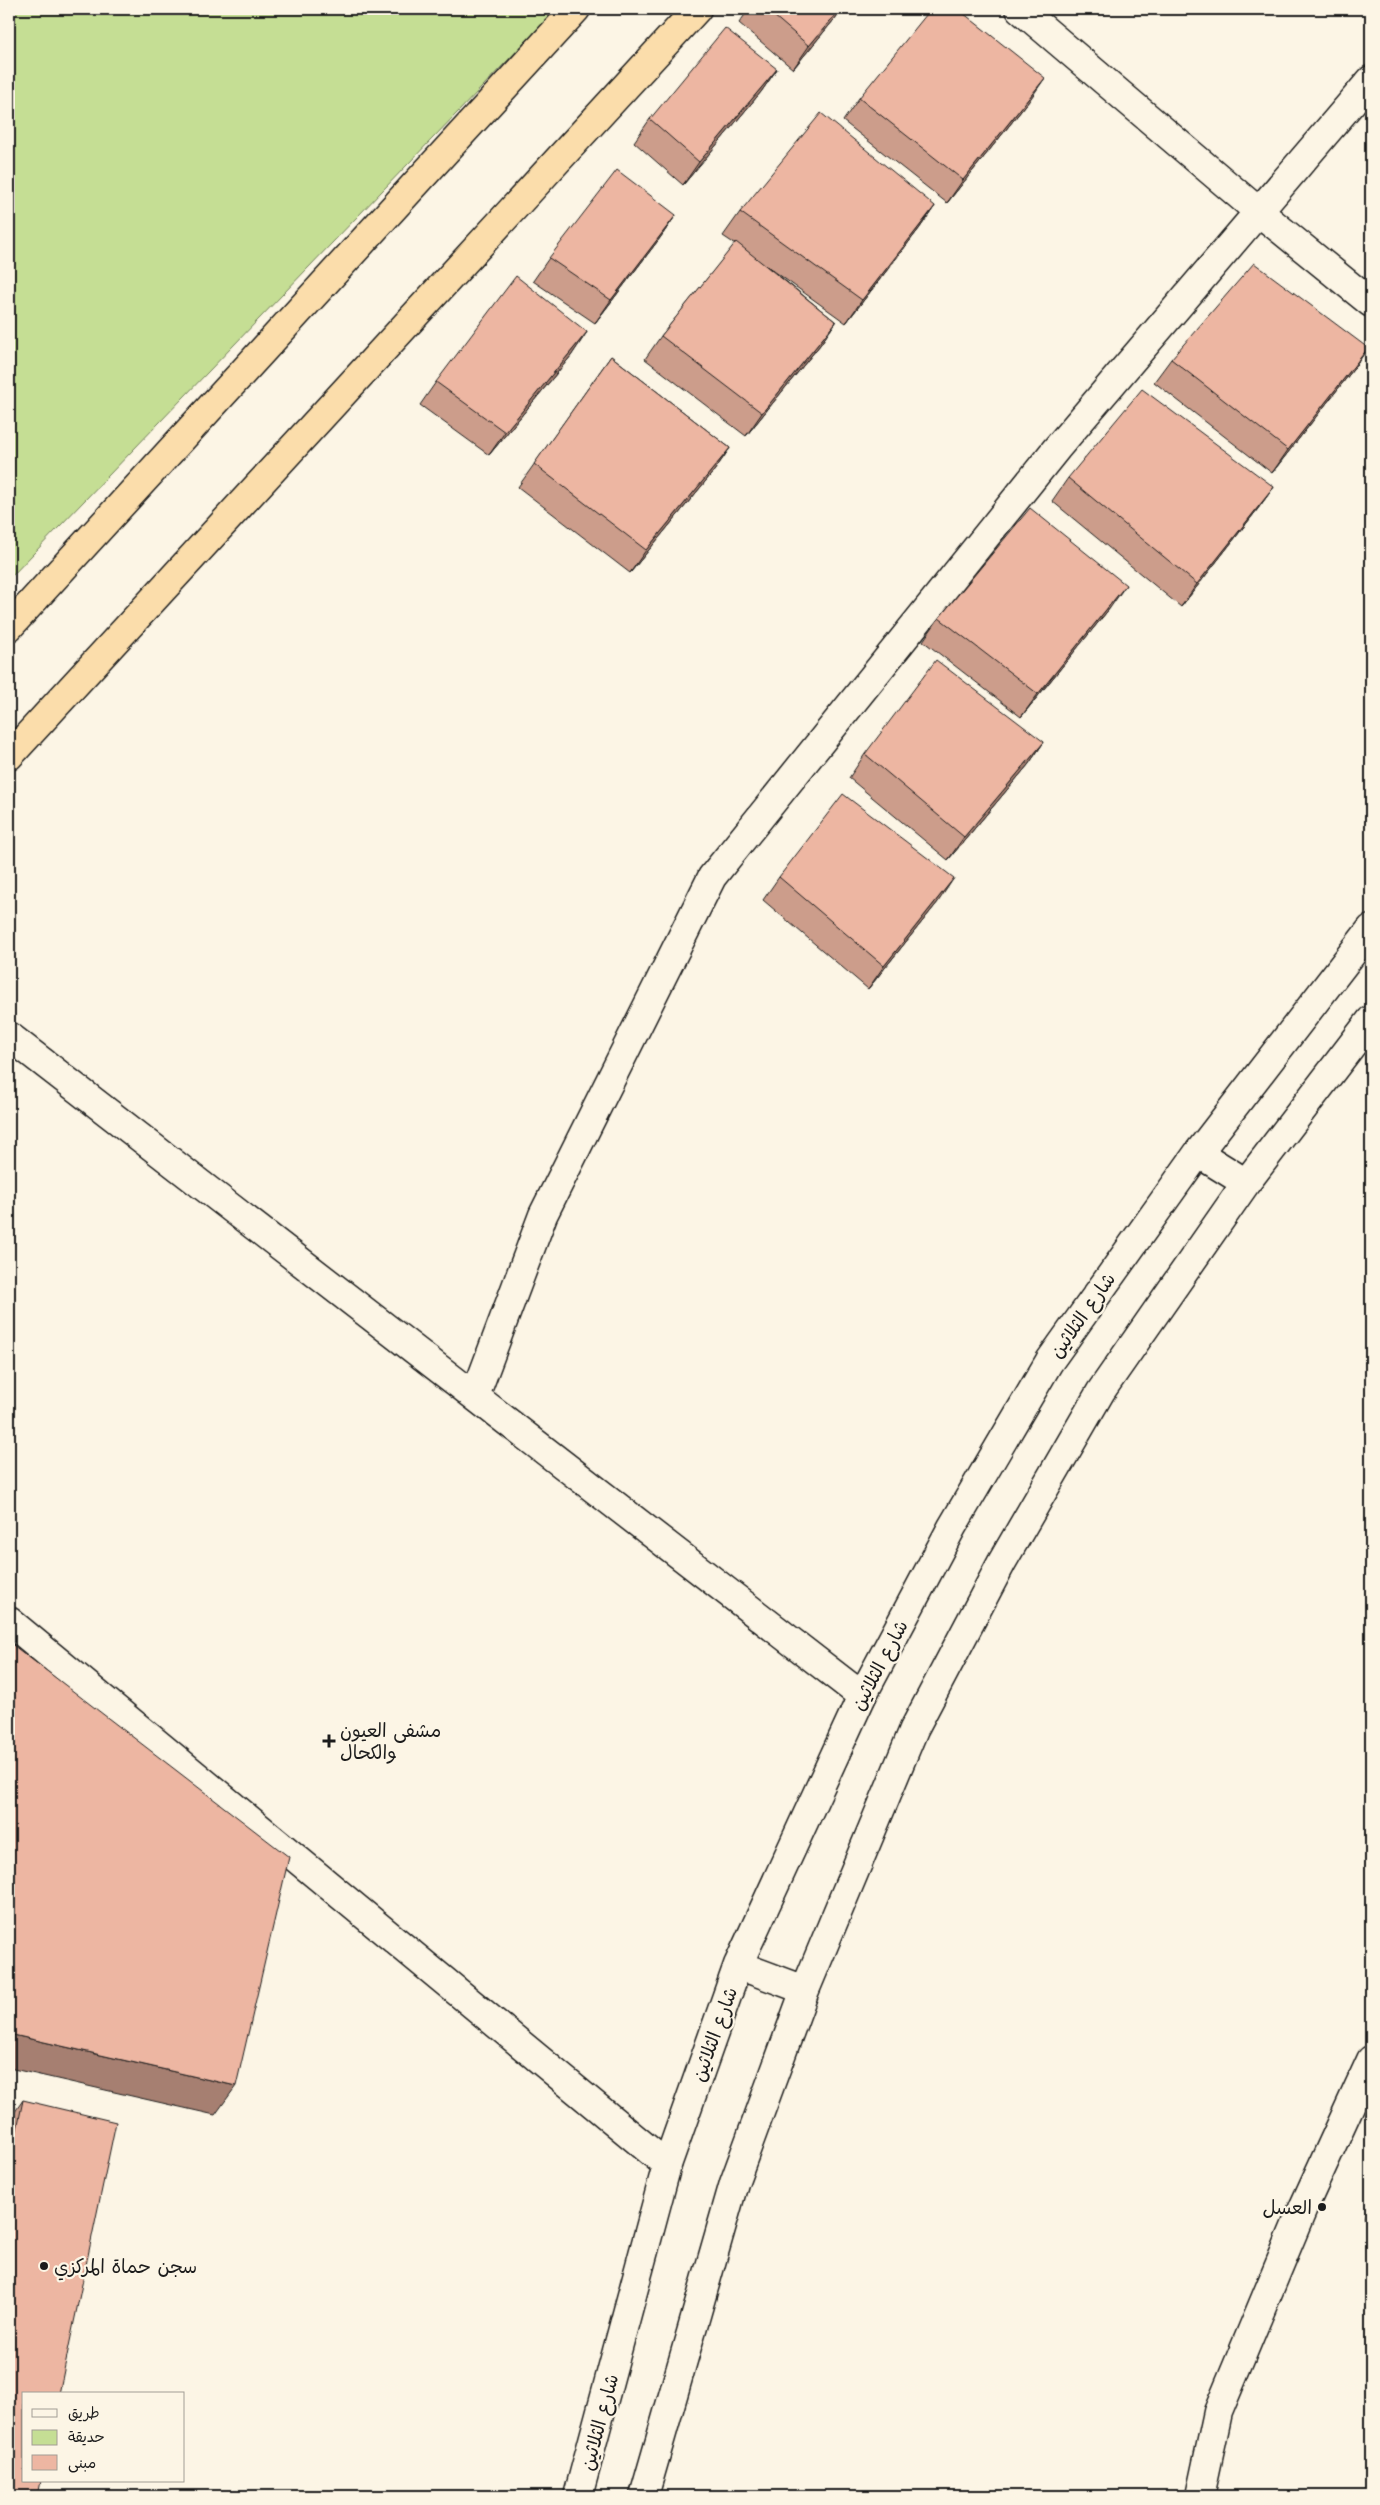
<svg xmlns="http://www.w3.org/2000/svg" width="1380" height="2505" font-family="'Shantell Sans','Playpen Sans Arabic',sans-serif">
<rect width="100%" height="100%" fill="#fcf5e5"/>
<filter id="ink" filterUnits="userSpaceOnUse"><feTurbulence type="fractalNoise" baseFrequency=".02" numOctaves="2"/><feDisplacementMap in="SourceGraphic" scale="10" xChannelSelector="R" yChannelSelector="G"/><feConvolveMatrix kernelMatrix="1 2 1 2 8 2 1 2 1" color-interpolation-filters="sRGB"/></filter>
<g filter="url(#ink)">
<!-- green -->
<path fill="#c5de94" stroke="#707d58" d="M9 9H557L9 579Z"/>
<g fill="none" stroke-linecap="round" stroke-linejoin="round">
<!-- street casing -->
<g stroke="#1c1c1c" stroke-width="31">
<path id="street" d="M1020 9 1259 212 1371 303
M9 1036 862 1696
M475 1396 543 1215 712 877 1057 448 1371 80
M9 1621 667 2165
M1200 2496 1218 2412 1304 2206 1371 2060"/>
</g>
<!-- secondary casing -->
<g stroke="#1c1c1c" stroke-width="31">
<path id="secondary" d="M1198 1153 1246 1183
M738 1965 805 1990
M578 2496 667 2165 738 1965 862 1696 952 1527 1049 1362 1198 1153 1371 929
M644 2496 734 2183 805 1990 914 1729 1002 1562 1101 1391 1246 1183 1371 1020"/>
</g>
<!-- highway casing -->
<g stroke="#1c1c1c" stroke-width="31">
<path id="highway" d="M9 627 576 9
M9 756 697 9"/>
</g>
<!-- street -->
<use href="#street" stroke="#fcf5e5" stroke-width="28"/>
<!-- secondary -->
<use href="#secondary" stroke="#fcf5e5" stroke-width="28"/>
<!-- highway -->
<use href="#highway" stroke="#fbddab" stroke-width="28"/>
</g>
<!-- wall -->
<path fill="#cc9d8b" stroke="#1c1c1c" d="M749 9H843L793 69 739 23Z
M777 69 761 92 683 185 634 142 650 119Z
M859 98 1029 101 947 203 843 121Z
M935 206 919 229 846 323 767 266 836 322 820 345 746 436 645 359 661 336 735 244 723 236 740 212Z
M676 215 660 238 595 323 533 281 549 258Z
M587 332 571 356 489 455 420 405 436 382Z
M1368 348 1352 371 1272 473 1154 382 1171 359Z
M611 356 730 448 714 471 630 573 518 487Z
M1068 478 1274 487 1257 510 1181 607 1052 501Z
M1110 608 1021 717 923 641 939 618Z
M1044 742 1028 765 948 860 849 778 865 754Z
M779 877 938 902 868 989 763 900Z
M23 2100 9 2496V2132L12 2116Z
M1371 2194V2221L1364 2218Z"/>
<!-- shaded-wall -->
<path fill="#a67f71" stroke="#1c1c1c" d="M840 9H843L793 69 809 46Z
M777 69 761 92 683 185 699 162Z
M1045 78 1029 101 947 203 963 180Z
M935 206 919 229 846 323 862 300Z
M676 215 660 238 595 323 611 300Z
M836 322 820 345 746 436 762 413Z
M587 332 571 356 489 455 505 432Z
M1368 348 1352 371 1272 473 1288 450Z
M730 448 714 471 630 573 646 550Z
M1274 487 1257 510 1181 607 1197 584Z
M1126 585 1110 608 1021 717 1038 694Z
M1044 742 1028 765 948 860 964 837Z
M954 878 938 902 868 989 884 966Z
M9 2034 236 2086 215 2115 9 2068Z
M1371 2207V2221L1364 2218Z"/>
<!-- building -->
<path fill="#edb6a2" stroke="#1c1c1c" d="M766 9H840L809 46Z
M931 9H958L1045 78 963 180 859 98Z
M725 28 777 69 699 162 650 119Z
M821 113 935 206 862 300 740 212Z
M617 170 676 215 611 300 549 258Z
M736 242 836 322 762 413 661 336Z
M1254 263 1368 348 1288 450 1171 359Z
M516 276 587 332 505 432 436 382Z
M611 356 730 448 646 550 534 464Z
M1142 389 1274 487 1197 584 1068 478Z
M1030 508 1126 585 1038 694 939 618Z
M936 660 1044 742 964 837 865 754Z
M843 794 954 878 884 966 779 877Z
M9 1642 289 1857 236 2086 9 2034Z
M23 2100 116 2122 59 2394H24V2481H41L38 2496H9V2168Z"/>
</g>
<!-- markers -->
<g fill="#1c1c1c" stroke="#fcf5e5" stroke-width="2">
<path d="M326.5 1733.5h5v5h5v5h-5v5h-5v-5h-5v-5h5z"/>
<circle cx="1322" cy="2207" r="5"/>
<circle cx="44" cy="2266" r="5"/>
</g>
<g text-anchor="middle" stroke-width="4.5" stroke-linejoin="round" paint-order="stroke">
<!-- street labels -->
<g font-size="19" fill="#1c1c1c" stroke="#fcf5e5">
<text transform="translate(1082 1315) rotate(-55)" y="7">شارع الثلاثين</text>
<text transform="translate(879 1665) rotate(-62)" y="7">شارع الثلاثين</text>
<text transform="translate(714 2034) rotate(-70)" y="7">شارع الثلاثين</text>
<text transform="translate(599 2422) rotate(-75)" y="7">شارع الثلاثين</text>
</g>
<!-- poi labels -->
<g font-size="19" fill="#1c1c1c" stroke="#fcf5e5" text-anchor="start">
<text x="340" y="1737">مشفى العيون<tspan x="340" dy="22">والكحال</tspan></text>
<text x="1312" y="2214" text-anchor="end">العسل</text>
<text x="54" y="2273">سجن حماة المركزي</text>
</g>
</g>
<!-- margin -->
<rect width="1380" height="2505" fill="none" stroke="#fcf5e5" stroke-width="30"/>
<rect x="15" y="15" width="1350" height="2475" fill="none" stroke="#1c1c1c" stroke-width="2" filter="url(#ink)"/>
<!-- legend -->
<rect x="22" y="2392" width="162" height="90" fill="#fcf5e5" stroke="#a29e95"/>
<rect x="32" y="2409" width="25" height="8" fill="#fcf5e5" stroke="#a29e95"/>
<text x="68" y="2418" font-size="15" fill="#1c1c1c">طريق</text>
<rect x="32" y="2430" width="25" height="15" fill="#c5de94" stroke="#a29e95"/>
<text x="68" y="2442" font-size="15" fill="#1c1c1c">حديقة</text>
<rect x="32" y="2455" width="25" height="15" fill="#edb6a2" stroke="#a29e95"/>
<text x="68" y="2468" font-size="15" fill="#1c1c1c">مبنى</text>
</svg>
